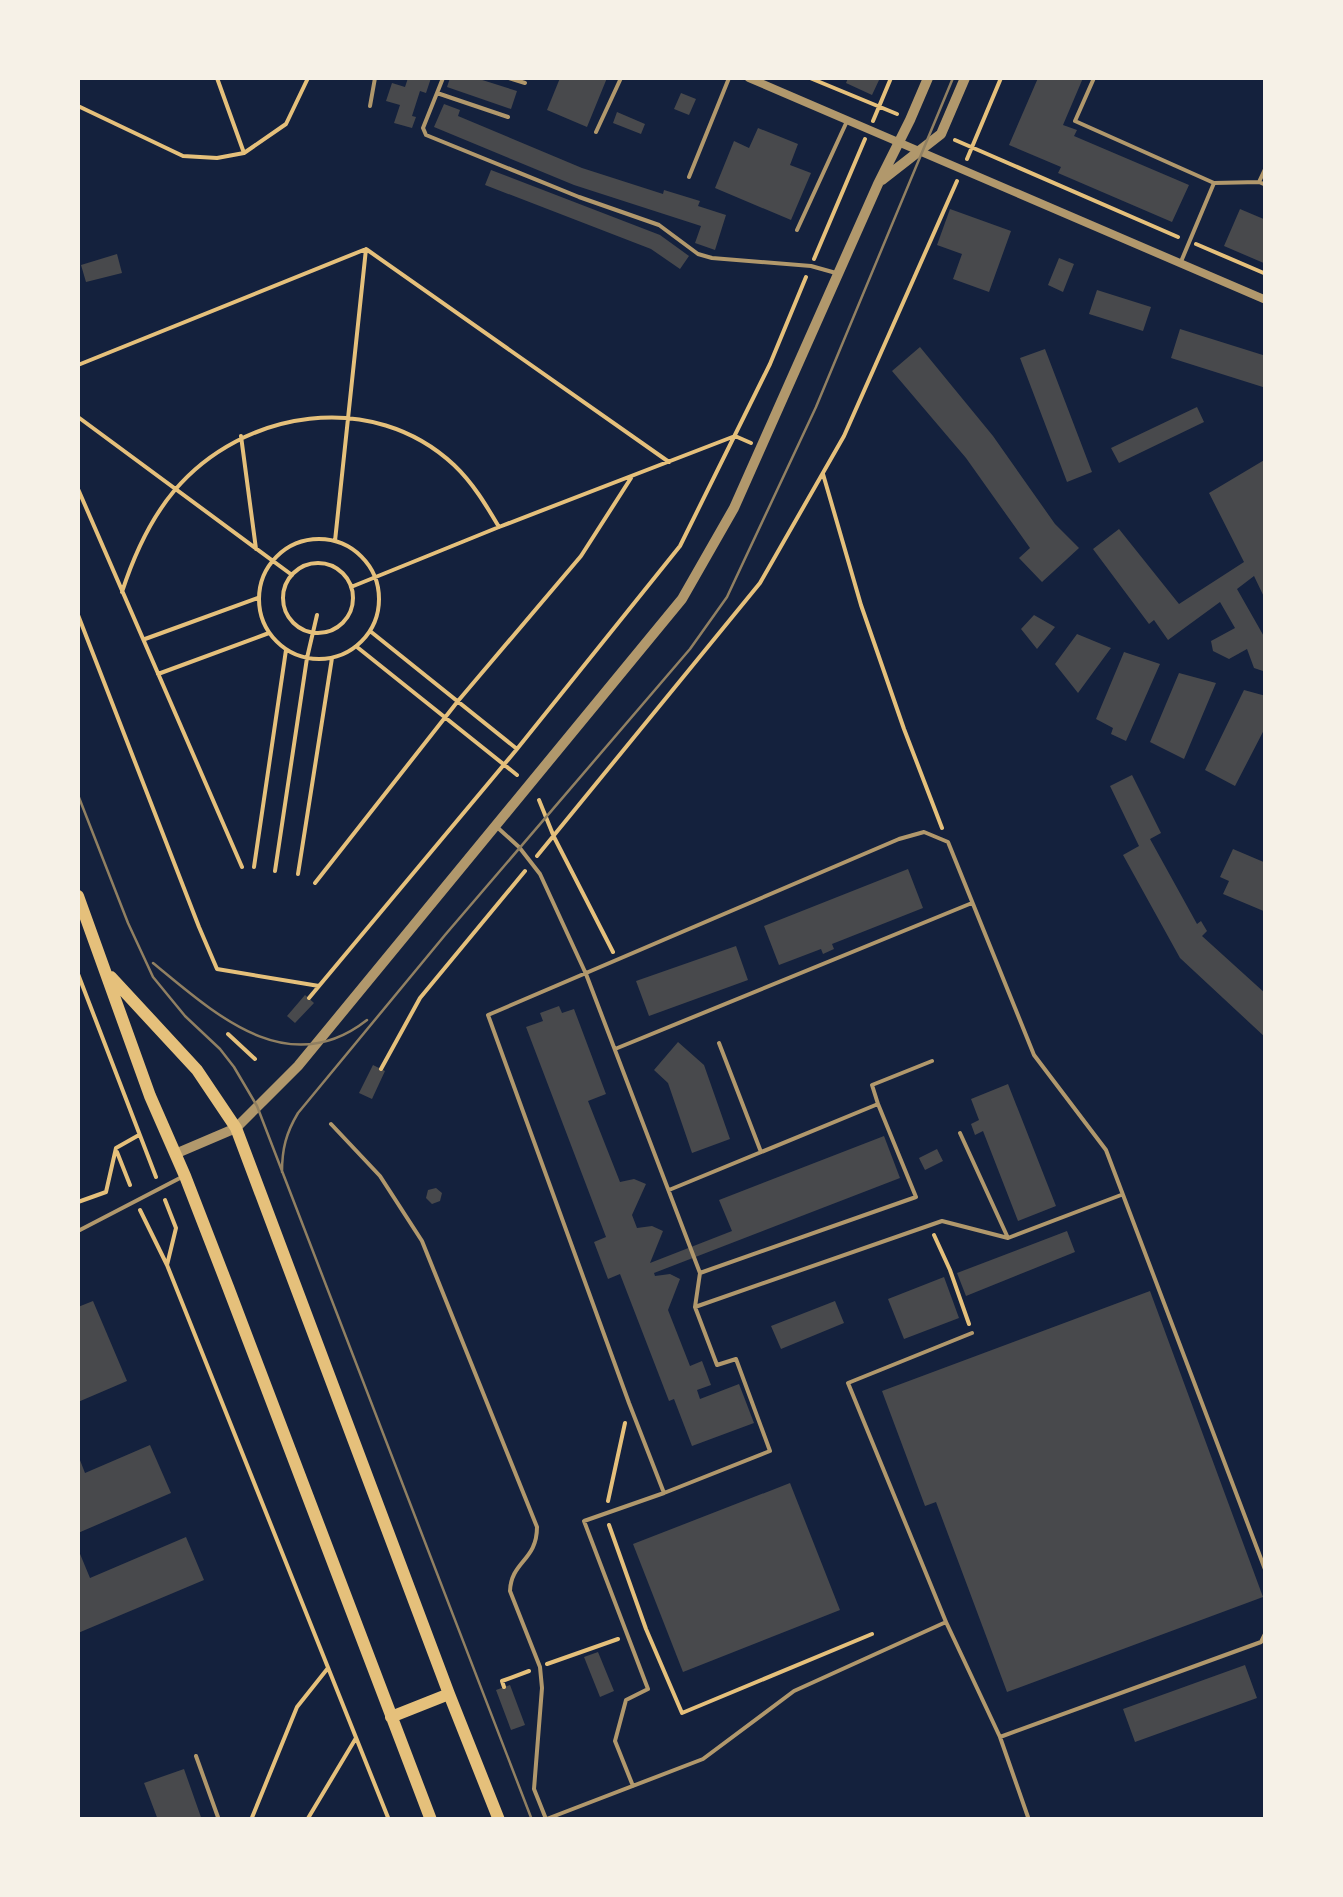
<svg xmlns="http://www.w3.org/2000/svg" width="1343" height="1897" font-family="'IBM Plex Sans',sans-serif">
<rect width="100%" height="100%" fill="#14213d"/>
<!-- building -->
<path fill="#48494c" d="M408 78 415 79V78H431L426 93 420 91 412 116 416 117 412 128 394 123 400 105 386 101 392 83 405 87Z
M450 78H476L517 91 511 109 447 87Z
M560 78H607L587 127 547 110Z
M848 78H880L872 95 846 83Z
M1038 78H1083L1063 125 1077 130 1074 136 1189 185 1172 222 1058 173 1061 167 1009 145Z
M681 93 696 99 689 115 674 109Z
M444 104 460 110 458 116 582 168 663 194 664 190 700 201 698 206 726 215 715 250 695 243 701 226 574 185 434 127Z
M617 112 645 124 641 134 613 123Z
M758 128 798 144 790 165 811 173 791 220 715 188 734 141 749 148Z
M491 170 660 235 689 256 680 269 651 249 485 185Z
M950 209 1011 231 989 292 953 279 962 254 937 245Z
M1240 209 1266 220V264L1224 246Z
M117 254 122 273 86 282 81 265Z
M1059 258 1074 264 1063 292 1048 285Z
M1097 290 1151 307 1143 331 1089 314Z
M1180 329 1266 356V388L1171 358Z
M920 347 993 436 1055 524 1079 548 1042 582 1019 558 1030 548 966 458 892 371Z
M1045 349 1092 472 1067 482 1020 358Z
M1197 407 1204 422 1119 463 1111 448Z
M1266 459V601L1254 576 1237 589 1266 640V672L1254 668 1247 649 1229 659 1213 651 1211 641 1235 628 1220 602 1168 640 1154 620 1149 624 1093 549 1119 529 1179 604 1244 562 1209 493Z
M1034 615 1055 627 1037 649 1021 629Z
M1077 634 1111 648 1078 693 1055 664Z
M1124 652 1160 664 1126 741 1111 734 1113 728 1096 719Z
M1179 673 1216 683 1184 759 1150 742Z
M1244 690 1266 696V726L1235 786 1205 770Z
M1132 775 1161 833 1150 839 1197 924 1201 921 1207 931 1202 936 1266 994V1038L1180 958 1123 855 1139 846 1110 786Z
M1233 849 1266 863V912L1223 894 1229 881 1220 877Z
M908 869 923 908 832 944 834 949 823 954 821 949 779 965 764 926Z
M736 946 748 980 649 1016 636 981Z
M305 995 314 1003 295 1023 287 1016Z
M559 1006 562 1013 574 1009 606 1094 588 1101 620 1182 634 1179 646 1184 632 1215 637 1228 652 1226 663 1231 650 1263 732 1231 719 1200 884 1136 900 1178 654 1273 655 1276 670 1274 680 1279 668 1310 690 1366 702 1361 711 1385 697 1390 700 1399 739 1384 754 1423 692 1446 674 1399 669 1401 620 1274 608 1279 594 1242 606 1237 526 1027 543 1021 540 1013Z
M678 1042 704 1065 730 1139 692 1153 668 1083 654 1070Z
M373 1065 385 1071 372 1099 359 1093Z
M1008 1084 1056 1206 1018 1221 983 1131 975 1135 971 1124 979 1120 971 1099Z
M937 1149 943 1161 925 1170 919 1158Z
M436 1188 442 1193 440 1201 432 1204 426 1198 428 1190Z
M1067 1231 1075 1252 966 1296 957 1273Z
M944 1277 959 1318 904 1339 888 1299Z
M1150 1291 1263 1597 1007 1692 936 1502 925 1506 882 1391Z
M93 1301 127 1381 78 1402V1307Z
M835 1301 844 1323 781 1349 771 1326Z
M150 1445 171 1493 78 1533V1455L85 1473Z
M790 1483 840 1610 683 1672 633 1544Z
M186 1537 204 1580 78 1633V1549L90 1578Z
M598 1652 614 1691 600 1697 584 1657Z
M1245 1665 1257 1698 1135 1742 1123 1709Z
M510 1685 525 1725 511 1730 496 1690Z
M184 1769 202 1820H158L144 1783Z"/>
<g fill="none" stroke-linecap="round" stroke-linejoin="round">
<!-- path -->
<path stroke="#e5c07b" stroke-width="4" d="M217 78 244 153
M810 78 897 114
M78 106 183 156 217 158 244 153 286 124 308 78
M873 121 891 78
M955 140 1178 237
M967 159 1001 78
M1196 244 1266 274
M814 259 865 139
M78 365 366 249 669 462
M78 417 292 575
M241 436 256 549
M823 474 861 605 904 729 942 828
M78 489 242 867
M259 599a60 60 0 1 1 120 0a60 60 0 1 1-120 0Z
M335 541 366 249
M283 598a35 35 0 1 1 70 0a35 35 0 1 1-70 0Z
M351 587 499 527 735 436 751 443
M122 592C134 555 149 521 174 491 243 409 373 389 454 465 473 483 486 505 499 527
M78 615 199 927 217 969 319 986 517 749 680 546 770 364 806 277
M370 631 517 749
M145 639 258 598
M357 647 517 775
M158 674 269 633
M539 800 554 837 613 952
M537 856 760 583 844 436 957 181
M254 867 286 650
M275 871 307 658 317 615
M298 874 332 658
M315 883 458 701 581 556 631 478
M78 974 156 1177
M309 998 319 986
M228 1034 255 1059
M381 1069 420 998 525 871
M117 1152 130 1185
M165 1200 176 1228 167 1265 389 1820
M78 1202 106 1192 116 1148 139 1135
M140 1210 167 1265
M934 1235 950 1270 969 1324
M608 1501 625 1423
M609 1525 646 1629 682 1713 872 1634
M547 1664 618 1639
M504 1687 502 1681 529 1671
M251 1820 297 1707 328 1668
M307 1820 356 1738"/>
<!-- service -->
<path stroke="#b1986c" stroke-width="4" d="M443 78 423 128 426 135 579 197 659 225 698 254 712 258 811 266 836 273
M509 78 525 83
M1094 78 1075 121 1214 183
M437 93 508 117
M370 106 375 78
M596 132 621 78
M689 177 729 78
M1259 182 1266 167
M797 230 848 119
M1180 264 1214 183 1259 182 1266 185
M498 828 519 847 540 874 586 974 700 1273 695 1307 717 1365 736 1359 770 1451 664 1493 629 1403 488 1015 899 839 924 832 948 842 1034 1055 1106 1150 1266 1572
M719 1043 761 1152
M615 1049 972 903
M878 1104 872 1085 932 1061
M331 1124 380 1176 422 1241 537 1527C537 1561 511 1561 510 1591L540 1667 542 1688 534 1789 546 1819
M960 1133 1008 1238
M669 1190 878 1104 916 1197 700 1273
M78 1231 180 1178
M695 1307 942 1221 1008 1238 1121 1195
M946 1622 848 1383 972 1333
M196 1756 219 1820
M633 1786 615 1741 626 1700 648 1689 584 1521 664 1493
M544 1820 703 1759 794 1691 946 1622 1000 1737
M1029 1820 1000 1737 1261 1642 1266 1632"/>
<!-- minor -->
<path stroke="#b1986c" stroke-width="8" d="M749 78 1266 300"/>
<!-- tertiary -->
<path stroke="#b1986c" stroke-width="10" d="M882 180 941 134 965 78
M175 1154 236 1128 298 1066 682 599 734 508 878 184 910 120 928 78"/>
<!-- primary -->
<path stroke="#e5c07b" stroke-width="12" d="M78 896 150 1096 185 1176 228 1287 431 1820
M111 977 197 1070 236 1128 449 1694 499 1820
M391 1717 449 1694"/>
<!-- tram -->
<path stroke="#918062" stroke-width="2.5" d="M78 795 128 923 153 977 185 1016 220 1049 234 1067 257 1106 532 1820
M153 963C215 1014 288 1082 367 1020
M282 1172C282 1149 286 1133 298 1113L445 935 690 649 727 597 816 407 953 78"/>
</g>
<!-- border -->
<rect width="1343" height="1897" fill="none" stroke="#f6f1e7" stroke-width="160"/>
</svg>
